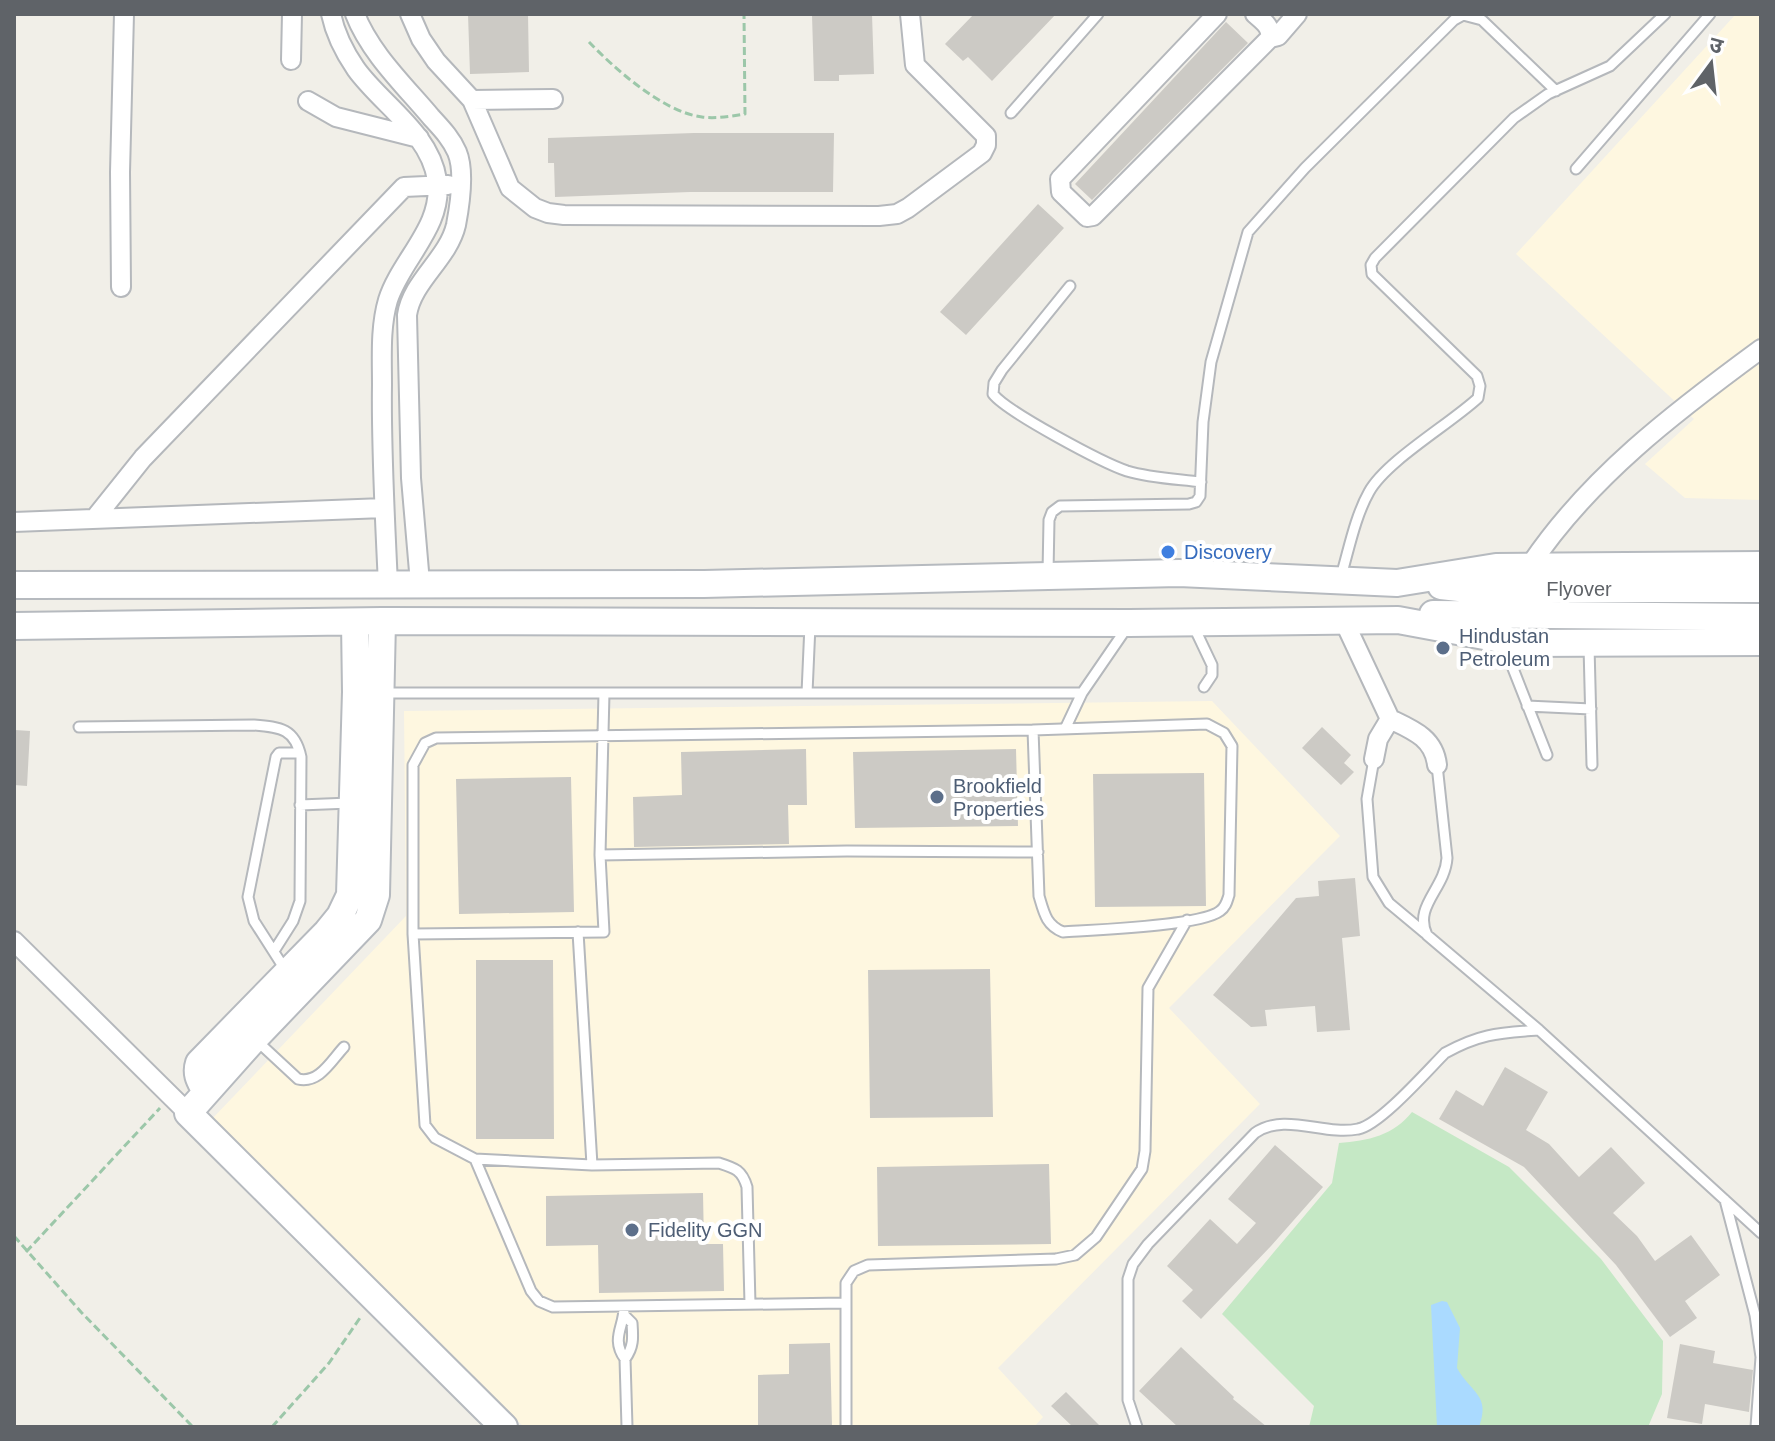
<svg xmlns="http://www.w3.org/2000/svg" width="1775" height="1441" font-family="Helvetica,'Noto Sans Devanagari',sans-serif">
<rect width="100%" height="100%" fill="#f1efe8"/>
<!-- commercial -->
<path fill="#fef7e0" d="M1736 14H1761V500L1685 498 1645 464 1694 419 1516 254Z
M1212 701 1340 836 1169 1008 1260 1104 998 1368 1043 1417 1034 1427H524L210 1121 406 916 404 711Z"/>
<!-- green -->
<path fill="#c5e8c5" d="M1412 1112 1509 1167 1601 1259 1663 1341 1662 1394 1648 1427H1309L1314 1406 1222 1314 1332 1183 1339 1143C1368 1141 1394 1135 1412 1112Z"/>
<!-- water -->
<path fill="#aadaff" d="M1442 1301 1447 1302 1460 1328 1457 1368C1471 1393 1491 1395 1479 1427H1437L1431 1305Z"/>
<!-- building -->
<path fill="#cccac5" d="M468 14H528L529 72 470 74Z
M872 14 874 74 839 75V81H814L812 15Z
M974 14H1056L992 81 968 57 963 61 945 44Z
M1226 22 1248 43 1092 200 1075 184Z
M694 133H834L833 192H690L555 197 554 163H548V138Z
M1038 204 1064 228 966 335 940 312Z
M1322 727 1351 755 1344 763 1354 772 1341 785 1302 748Z
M15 730 30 731 27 786 14 785Z
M806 749 807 805H788L789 844 634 847 633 797 682 795 681 752Z
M1016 749 1018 826 855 828 853 752Z
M1204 773 1206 906 1095 907 1093 774Z
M571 777 574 912 459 914 456 779Z
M1355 878 1360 936 1342 938 1350 1030 1317 1032 1315 1006 1265 1010 1267 1026 1251 1027 1213 995 1296 898 1319 896 1318 881Z
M476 960H553L554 1139H476Z
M990 969 993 1117 870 1118 868 970Z
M1505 1067 1548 1092 1526 1130 1549 1144 1579 1177 1611 1147 1645 1183 1613 1213 1637 1236 1655 1261 1691 1235 1720 1275 1685 1301 1697 1318 1670 1337 1616 1265 1524 1167 1439 1119 1456 1090 1483 1106Z
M1275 1145 1323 1187 1271 1246 1201 1319 1182 1301 1193 1290 1167 1266 1210 1219 1237 1244 1256 1223 1228 1199Z
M1049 1164 1051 1244 878 1246 877 1167Z
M703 1193 704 1244H723L724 1291 599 1293 598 1245 546 1246V1196Z
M830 1343 832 1427H758V1375L789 1374V1344Z
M1680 1344 1715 1351 1713 1363 1753 1370 1749 1412 1705 1404 1702 1424 1667 1418Z
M1181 1347 1234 1397 1233 1399 1267 1427H1178L1139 1391Z
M1066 1392 1101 1427H1073L1051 1406Z"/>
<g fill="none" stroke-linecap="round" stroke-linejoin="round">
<!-- lane casing -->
<g stroke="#b5b8bc" stroke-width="13">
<path id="lane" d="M1011 113 1098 14
M1576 169 1710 14
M1070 286 1002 370 994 383 993 394C1007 412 1103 463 1127 471 1150 478 1177 479 1201 482
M1048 573 1049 520 1052 512 1060 506 1189 504 1196 502 1200 496 1203 422 1211 362 1248 232 1305 168 1454 20 1463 15 1482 20 1556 91
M1341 576C1349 549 1355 517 1369 492 1386 461 1450 424 1478 398L1480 386 1477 376 1372 274 1371 265 1375 258 1514 118 1548 94 1610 66 1665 14
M1193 625 1212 665V675L1204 687
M1503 643 1547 755
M1589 646 1592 765
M381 693H1082
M807 693 810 625
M1527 706 1591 709
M79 727 254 725C281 727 295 729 301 757L300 901 293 921 274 951
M1065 729 1082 693 1128 626
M1374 759 1367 799 1373 877 1389 903 1425 933
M1437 765 1447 858C1445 889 1413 906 1427 935L1539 1030 1761 1233
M300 805 350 803
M600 855 847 851 1038 852
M578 932 592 1165
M413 934 604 932 600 855 604 693
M286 971 254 921 248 897 276 757 279 753H300
M257 1041 298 1079C319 1084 331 1061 344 1047
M475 1159 592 1165 719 1163C735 1168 742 1170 747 1187L750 1304
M1725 1200 1755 1315 1761 1357 1756 1427
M845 1303 553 1307 539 1301 531 1291 475 1159 435 1138 425 1125 413 934V765L425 743 436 738 1033 730 1207 724 1224 733 1232 746 1229 895C1227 901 1226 907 1220 911 1201 926 1093 930 1063 932 1046 925 1044 913 1039 896L1033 730
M624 1306C625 1326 610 1338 625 1359 634 1347 633 1337 632 1323L625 1316
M625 1359 627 1427
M846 1427V1283L854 1271 868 1265 1056 1259 1075 1255 1096 1237 1142 1169 1145 1151 1148 988 1187 920
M1137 1427 1128 1400V1279L1133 1264 1148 1244 1255 1133C1285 1112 1324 1136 1358 1129 1380 1125 1428 1070 1445 1053 1481 1033 1500 1033 1539 1030"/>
</g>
<!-- street casing -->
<g stroke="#b5b8bc" stroke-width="22">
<path id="street" d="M331 14C335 33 345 53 356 69 382 105 430 133 437 180 444 226 401 259 388 300 380 327 382 357 382 385 381 451 385 518 388 585
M355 14C370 53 405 86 431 117 441 128 451 138 457 152 465 171 460 204 456 225 448 259 412 281 407 315L411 478 420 583
M410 14 421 39 436 61 472 100 510 188 535 208 548 213 564 215 879 216 897 214 908 208 982 153 986 145V136L915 65 910 14
M1217 14 1060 179 1061 192 1087 217 1093 216 1270 38C1272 27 1263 21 1255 14
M1270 38 1278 36 1297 14
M291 60 292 14
M472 100 553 99
M308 101 336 117 419 138
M121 287 120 172 124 14
M95 518 143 458 404 187 448 185
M14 522 384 508
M1529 567C1588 478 1675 412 1761 349
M1343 619 1390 719 1378 739 1374 759
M1390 719C1413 730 1434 738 1437 765
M14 941 188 1113"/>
</g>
<!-- secondary casing -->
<g stroke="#b6babf" stroke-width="30">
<path id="secondary" d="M14 585 704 584 1179 573 1397 583 1496 567 1761 565
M1441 586 1468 589H1761
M1433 614 1761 617
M382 621 376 895 368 920 254 1039 188 1113 504 1427
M14 626 382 621 1129 623 1398 620 1522 643 1761 642
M206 1092C201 1082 195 1075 199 1063L327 932 340 916 350 895 356 692 355 622"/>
</g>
<!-- path -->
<path stroke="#9cc7a9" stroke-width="3" stroke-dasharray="8 4" stroke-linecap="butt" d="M589 42C615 69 663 112 702 117 716 119 731 116 745 114L744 14
M14 1236 81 1312 193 1427
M26 1252 160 1108
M272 1427 329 1363 362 1315"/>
<!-- lane -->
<use href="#lane" stroke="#fff" stroke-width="9"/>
<!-- street -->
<use href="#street" stroke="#fff" stroke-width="18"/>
<!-- secondary -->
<use href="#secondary" stroke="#fff" stroke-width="26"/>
</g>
<!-- markers -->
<circle fill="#3f7fe0" stroke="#fff" stroke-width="3" cx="1168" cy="552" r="8"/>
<g fill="#5c6f8a" stroke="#fff" stroke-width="3">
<circle cx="1443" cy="648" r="8"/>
<circle cx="937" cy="797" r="8"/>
<circle cx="632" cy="1230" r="8"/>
</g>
<g text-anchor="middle" stroke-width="8" stroke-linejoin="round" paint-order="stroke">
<!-- shop labels -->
<g font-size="20" fill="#366cbe" stroke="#fff" text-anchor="start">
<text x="1184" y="559">Discovery</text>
</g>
<!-- street labels -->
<g font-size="20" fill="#5f6368" stroke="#fff">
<text x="1579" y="596">Flyover</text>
</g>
<!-- service labels -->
<g font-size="20" fill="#4e5e75" stroke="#fff" text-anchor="start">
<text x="1459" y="643">Hindustan<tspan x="1459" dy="23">Petroleum</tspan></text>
<text x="953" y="793">Brookfield<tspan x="953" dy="23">Properties</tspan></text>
<text x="648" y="1237">Fidelity GGN</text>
</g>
</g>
<!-- border -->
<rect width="1775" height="1441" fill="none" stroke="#5f6368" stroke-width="32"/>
<!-- north arrow -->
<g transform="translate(1711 64) rotate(15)" stroke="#ffffff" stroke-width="6" paint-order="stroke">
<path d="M0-6L14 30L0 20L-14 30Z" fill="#5f6368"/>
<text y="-12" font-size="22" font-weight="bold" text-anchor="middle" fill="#5f6368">उ</text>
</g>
</svg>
